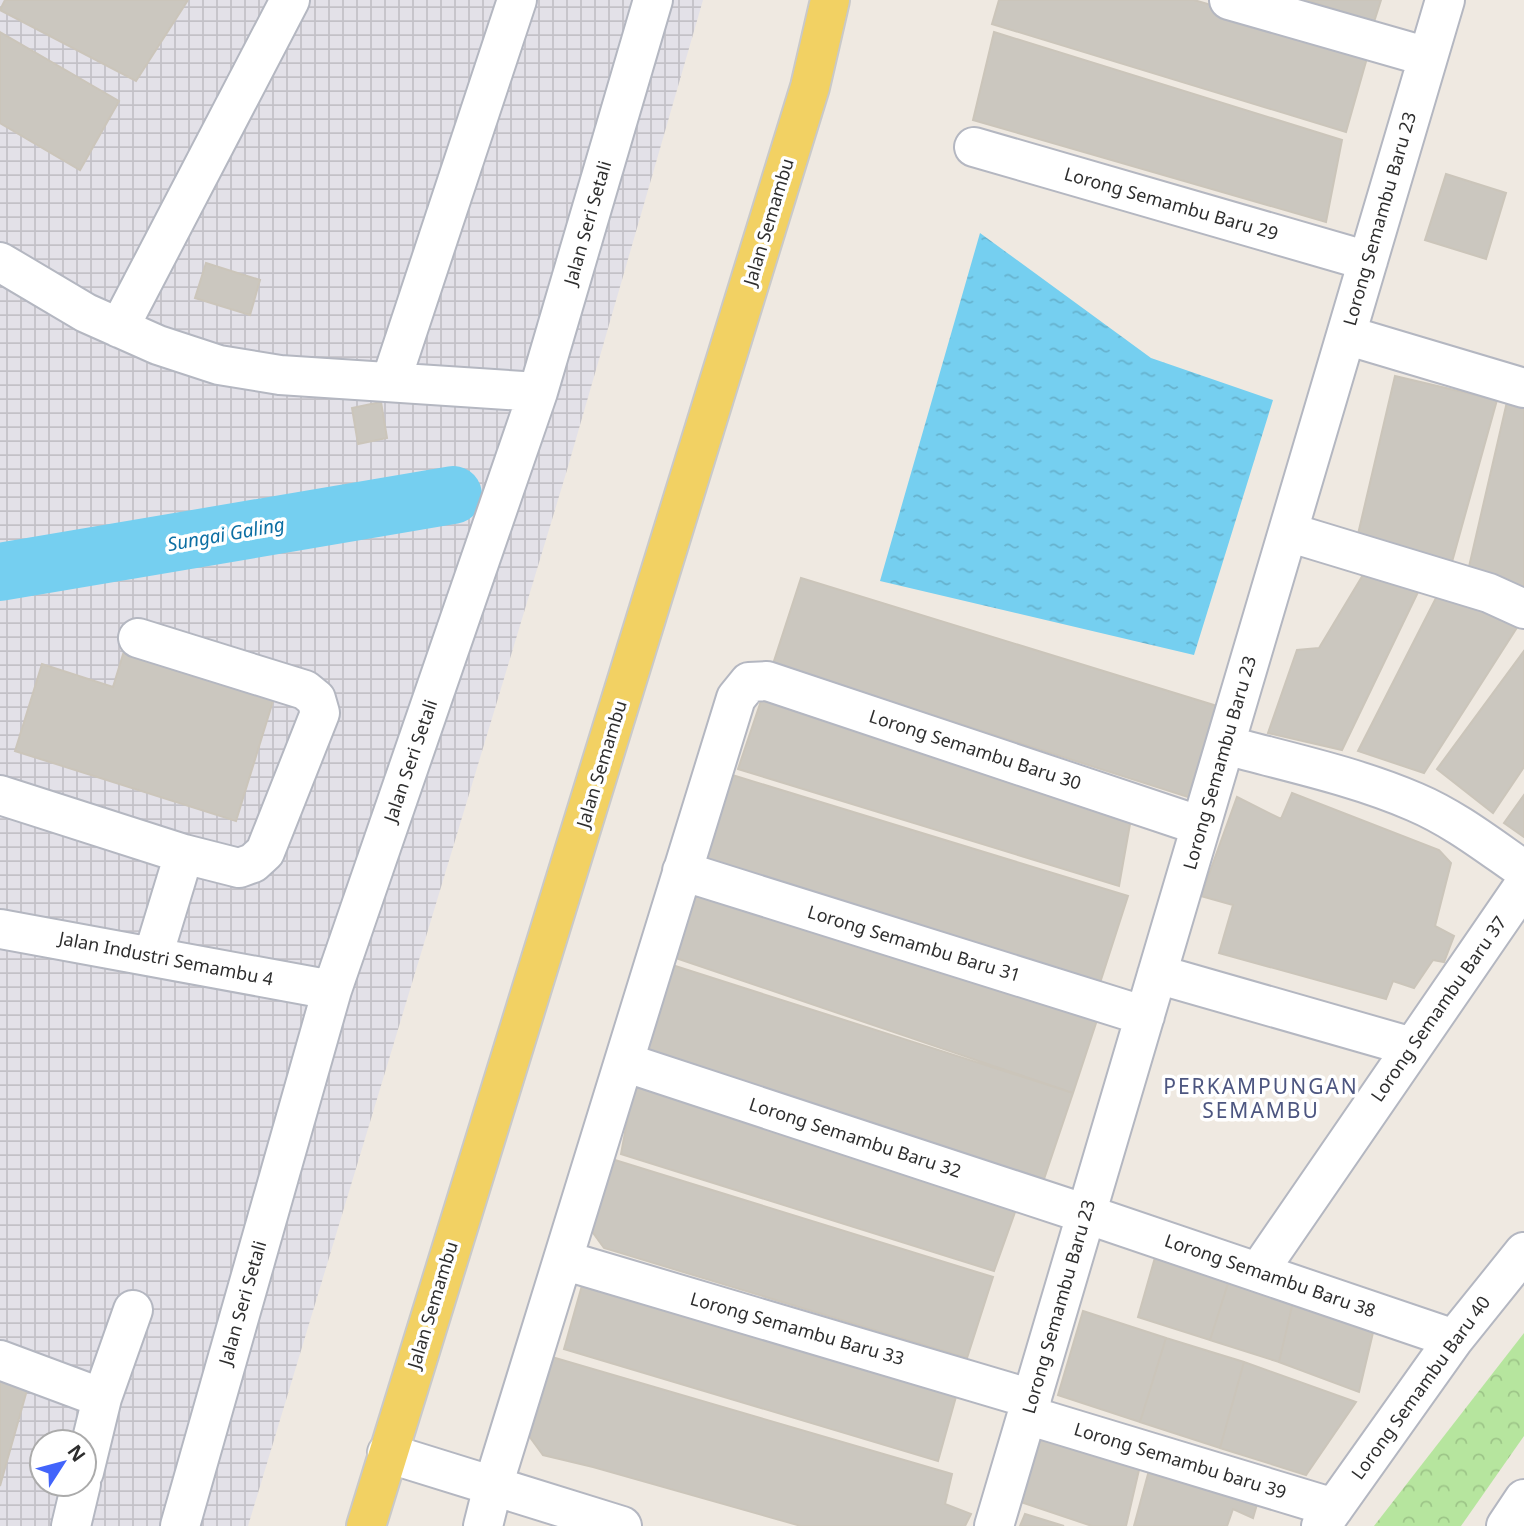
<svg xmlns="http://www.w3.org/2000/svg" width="1524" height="1526" font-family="'Noto Sans',sans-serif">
<defs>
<pattern id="industrial-grid" width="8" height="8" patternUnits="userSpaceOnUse" patternTransform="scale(1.75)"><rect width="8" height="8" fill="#e3e1e8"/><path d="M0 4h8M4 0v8" fill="none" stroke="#c3c1c7"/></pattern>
<pattern id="forest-crowns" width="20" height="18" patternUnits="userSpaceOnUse" patternTransform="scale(1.75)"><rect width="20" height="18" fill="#b6e59e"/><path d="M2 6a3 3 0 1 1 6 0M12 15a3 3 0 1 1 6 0" fill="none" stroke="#9dc588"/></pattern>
<pattern id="water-ripples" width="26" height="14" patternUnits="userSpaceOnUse" patternTransform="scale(1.75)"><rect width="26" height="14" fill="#75cff0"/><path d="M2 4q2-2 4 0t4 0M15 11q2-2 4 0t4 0" fill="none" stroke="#66b2ce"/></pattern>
</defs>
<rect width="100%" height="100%" fill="#efe9e1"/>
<!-- industrial -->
<path fill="url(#industrial-grid)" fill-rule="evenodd" d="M0 0H703L567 470 248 1526H0ZM42 1442H84V1484H42Z"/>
<!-- forest -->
<path fill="url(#forest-crowns)" d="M1524 1333V1436L1461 1526H1374Z"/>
<!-- water -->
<path fill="url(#water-ripples)" d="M980 233 1151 358 1273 400 1194 655 880 581Z"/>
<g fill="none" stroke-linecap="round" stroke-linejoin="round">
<!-- river -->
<path stroke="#75cff0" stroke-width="58" d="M0 572 453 495"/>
</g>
<!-- building -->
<path fill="#cbc7bf" stroke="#cbc5ba" stroke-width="2" d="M5 0H188L136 81 0 10Z
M999 0H1194L1369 51 1346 132 992 24Z
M1306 0H1381L1374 22Z
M0 32 119 101 80 170 0 123Z
M994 32 1342 140 1326 222 973 120Z
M1446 174 1506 193 1486 259 1425 240Z
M206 263 260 280 250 315 195 298Z
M1395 376 1497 400 1450 569 1355 547Z
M1509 393 1524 398V592L1468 571Z
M381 402 387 438 358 444 352 408Z
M1363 575 1418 592 1342 750 1268 733 1297 650 1319 648Z
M801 578 1217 706 1188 797 773 664Z
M1438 594 1518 626 1424 773 1358 751Z
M128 638 278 685 236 821 15 751 42 664 113 687Z
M1524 651V767L1493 813 1437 769Z
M763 695 1132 813 1119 886 738 769Z
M729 774 1128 896 1099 986 703 866Z
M1292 793 1439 850 1451 863 1435 926 1454 936 1444 962 1433 960 1414 988 1393 981 1386 999 1219 953 1233 905 1201 896 1237 797 1281 819Z
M1524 795V837L1504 823Z
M693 884 1100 1011 1073 1093 673 957Z
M669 964 1073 1093 1044 1179 640 1050Z
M636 1073 1019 1201 994 1271 621 1154Z
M602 1156 993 1277 967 1358 604 1248 583 1219Z
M1158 1247 1231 1274 1210 1340 1138 1317Z
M1231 1274 1295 1293 1279 1362 1210 1340Z
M585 1275 959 1386 938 1461 564 1349Z
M1295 1293 1376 1320 1359 1392 1279 1362Z
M1083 1311 1166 1338 1140 1422 1058 1395Z
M1166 1338 1244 1362 1220 1448 1140 1422Z
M545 1355 952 1474 945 1504 971 1514 965 1526H801L593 1467 543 1455 524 1429Z
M1244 1362 1356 1402 1306 1475 1220 1448Z
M0 1374 29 1383 0 1486Z
M1067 1434 1142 1457 1126 1526H1092L1021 1502 1040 1441Z
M1151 1463 1260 1494 1253 1518 1233 1509 1227 1526H1134Z
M1025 1514 1064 1526H1020Z"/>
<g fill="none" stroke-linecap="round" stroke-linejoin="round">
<!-- minor casing -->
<g stroke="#b4b7c1" stroke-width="42">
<path id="minor" d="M1229 0 1428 57
M974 147 1368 261
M0 262 86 313 158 345 219 365 280 375 538 392
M119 328 290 0
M1346 335 1524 388
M391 381 517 0
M1288 532 1489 593 1524 609
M138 638 305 690 316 699 320 713 265 852 253 863 239 868 184 854 153 956
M1225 745C1288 762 1355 776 1415 802 1455 819 1489 846 1524 870
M0 795 184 854
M682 871 1145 1016
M0 929 332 990
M1157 974 1412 1047
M624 1062 1086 1214 1454 1339
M563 1260 1032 1399
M1258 1272 1524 885
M0 1360 102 1398
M1027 1415 1334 1508
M387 1453 622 1526
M84 1472 102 1398 133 1310
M71 1526 81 1484
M180 1526 332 990 538 392 653 0
M483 1526 493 1486 736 698 749 682 767 681 1201 826
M994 1526 1445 0
M1321 1526 1454 1339 1524 1252
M1506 1526 1524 1499"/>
</g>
<!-- major casing -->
<g stroke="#c9c9c9" stroke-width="42">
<path id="major" d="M366 1526 810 87 830 0"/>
</g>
<!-- minor -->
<use href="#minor" stroke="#fff" stroke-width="38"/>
<!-- major -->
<use href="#major" stroke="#f2d163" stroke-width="38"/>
</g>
<g text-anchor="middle" stroke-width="7" stroke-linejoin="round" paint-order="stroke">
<!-- street labels -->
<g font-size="18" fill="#2e2e2e" stroke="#fff">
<text transform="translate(1171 204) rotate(16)" y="6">Lorong Semambu Baru 29</text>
<text transform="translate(1380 219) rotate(-74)" y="6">Lorong Semambu Baru 23</text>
<text transform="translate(769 222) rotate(-73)" y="6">Jalan Semambu</text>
<text transform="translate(588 223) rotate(-74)" y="6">Jalan Seri Setali</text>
<text transform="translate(975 750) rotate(18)" y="6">Lorong Semambu Baru 30</text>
<text transform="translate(411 761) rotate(-71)" y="6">Jalan Seri Setali</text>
<text transform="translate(1220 763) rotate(-74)" y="6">Lorong Semambu Baru 23</text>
<text transform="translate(602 764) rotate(-73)" y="6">Jalan Semambu</text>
<text transform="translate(914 944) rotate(17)" y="6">Lorong Semambu Baru 31</text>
<text transform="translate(166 959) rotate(11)" y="6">Jalan Industri Semambu 4</text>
<text transform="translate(1439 1009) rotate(-55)" y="6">Lorong Semambu Baru 37</text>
<text transform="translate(855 1138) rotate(18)" y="6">Lorong Semambu Baru 32</text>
<text transform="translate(1270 1276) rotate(19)" y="6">Lorong Semambu Baru 38</text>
<text transform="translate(243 1303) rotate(-74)" y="6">Jalan Seri Setali</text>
<text transform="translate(433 1305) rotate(-73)" y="6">Jalan Semambu</text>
<text transform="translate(1059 1307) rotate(-74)" y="6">Lorong Semambu Baru 23</text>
<text transform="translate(797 1329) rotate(16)" y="6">Lorong Semambu Baru 33</text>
<text transform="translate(1421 1388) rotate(-54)" y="6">Lorong Semambu Baru 40</text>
<text transform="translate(1180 1461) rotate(17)" y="6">Lorong Semambu baru 39</text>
</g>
<!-- water labels -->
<g font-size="19" font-style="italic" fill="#0d6fa3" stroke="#fff">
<text transform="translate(226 534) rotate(-10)" y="7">Sungai Galing</text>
</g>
<!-- quarter labels -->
<g font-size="21" letter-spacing="2" fill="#4d5680" stroke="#fff">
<text x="1261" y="1094">PERKAMPUNGAN<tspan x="1261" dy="24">SEMAMBU</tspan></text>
</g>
</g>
<!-- north arrow -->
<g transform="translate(63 1463) rotate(54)"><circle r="33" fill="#ffffff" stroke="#ababab" stroke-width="2"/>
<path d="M0-5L12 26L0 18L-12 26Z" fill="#4264fb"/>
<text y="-10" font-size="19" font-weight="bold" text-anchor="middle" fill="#2e2e2e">N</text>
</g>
</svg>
